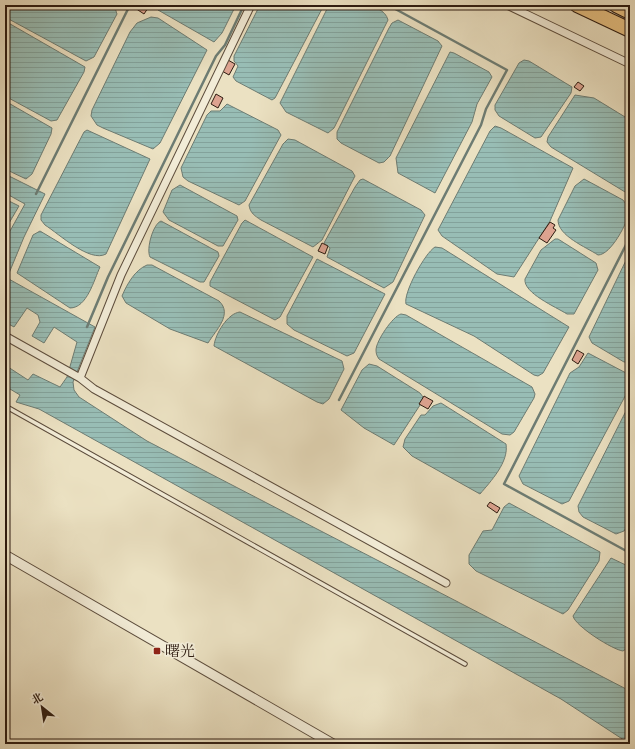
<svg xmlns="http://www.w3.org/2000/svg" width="635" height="749" font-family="'Libre Bodoni','Noto Serif SC',serif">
<defs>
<pattern id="water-rules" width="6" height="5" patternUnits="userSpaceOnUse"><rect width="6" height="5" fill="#98bdb5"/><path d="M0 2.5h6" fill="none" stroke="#83a29b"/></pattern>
</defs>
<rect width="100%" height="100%" fill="#ebe1c2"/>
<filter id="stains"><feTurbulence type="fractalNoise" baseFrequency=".005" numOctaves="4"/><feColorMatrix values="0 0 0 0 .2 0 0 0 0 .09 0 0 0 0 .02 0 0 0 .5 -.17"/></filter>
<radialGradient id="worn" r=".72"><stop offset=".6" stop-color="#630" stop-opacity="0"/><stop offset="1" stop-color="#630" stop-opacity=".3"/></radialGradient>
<!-- water -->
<path fill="url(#water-rules)" stroke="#6d7c73" d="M5 5H114L117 14 94 57 86 61 5 17Z
M155 5H236L222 33 214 42 158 10Z
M260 5H324L275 98 272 100 236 81 233 77 238 66 234 61V56Z
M329 5C344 5 383 0 388 20L334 128 328 133 286 112 280 103Z
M151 17 158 18 207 50 160 143 153 149 103 128 97 125 91 116 92 110 130 32 137 23Z
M398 20 438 41 442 46 390 156 384 162 379 163 341 143 337 139V132L389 28 392 23Z
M5 21 85 67 84 72 57 120 51 121 5 96Z
M450 52 454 53 489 72 492 77 477 104 472 122 435 193 398 173 396 158Z
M524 60 529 61 572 87 571 93 541 137 535 138 499 116 495 110V105L519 63Z
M575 95 594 98 630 120V195L551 147 547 142 548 137Z
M5 101 52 128 51 134 32 174 26 179 5 169Z
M227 104 278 130 281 135 245 201 239 205 188 181 183 177 181 168 207 115 211 111H220Z
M495 126 501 128 573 168 550 221 514 277 497 274 442 236 438 230 490 131Z
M87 130 150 159 106 254C90 263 59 234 45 225L41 220V215L84 132Z
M288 139 295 140 352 171 355 176 322 240 313 247 261 220C255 216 250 213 249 205L283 144Z
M5 174 45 194 24 237 7 278 95 327 73 382 74 390 79 397 147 441 630 691V744L561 699 39 409 16 402 20 395 5 386V365L28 380 33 374 60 387 67 377 77 342 54 327 44 343 32 336 40 322 38 315 27 308 14 327 5 322V306L7 303 5 301V240L25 204 5 193Z
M363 179 421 210 425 215 393 282 384 288 327 257 330 248 324 243 355 187 360 180Z
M584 179 623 200 630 210C628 222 611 255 598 255 586 247 558 236 558 220L575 186Z
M180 185 237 216 238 220 223 246H218L169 220 163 212 172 190Z
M5 199 19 206 5 230Z
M245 220 313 257 280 317 275 320 210 286V282L242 223Z
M161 221 218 252 219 256 204 282H200L150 257C146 249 153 224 161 221Z
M40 231 100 267C94 280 87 308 70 308L17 273 33 235Z
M555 239H558L596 263 598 270 574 314H567C556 307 523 293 525 279L541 250Z
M435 247 442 248 569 327 543 373 538 376 534 375 474 336 406 304C403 293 425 253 435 247Z
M630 252V362H624L592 343 589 337Z
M317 259 385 294 354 353 347 356 294 330 287 324V316Z
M147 265H152L219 301C233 314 216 330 208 343L170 329 126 303 122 296C127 284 135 270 147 265Z
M240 312 342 361 344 369 329 399 323 404 317 402 214 346C215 334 228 313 240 312Z
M401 314 406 315 532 387 535 394 534 398 514 432 510 435 502 434 379 359C377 356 376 354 376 350 376 341 393 316 401 314Z
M588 353 628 374 630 377V387L569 501 562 504 523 484 519 476 570 373 579 367Z
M369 364 377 366 420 393 423 397 422 402 394 445 364 428 341 410 362 370Z
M441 403 506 444C509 462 491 481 480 494L412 456 403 447 405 439 421 415H425L433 406Z
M630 403V521L624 531 616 534 583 517 579 512 578 506Z
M509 503 600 552 599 561 568 610 563 614 476 571 469 564V555L483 531 492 530 504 507Z
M611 558 630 567V646L623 651C613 650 575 626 573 616Z"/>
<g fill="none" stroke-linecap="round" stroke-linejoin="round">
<!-- stream -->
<path stroke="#6d7c73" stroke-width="2.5" d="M36 194 130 5
M630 237 504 484 630 553
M87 327 108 277 216 56 225 45 244 5
M339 400 481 125 486 109 507 70 388 5"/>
</g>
<!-- building -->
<path fill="#dda390" stroke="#2d1b10" d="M137 5H150L144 14 135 8Z
M228 60 235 64 229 75 222 71Z
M578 82 584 86 580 91 574 87Z
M216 94 223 98 218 108 211 104Z
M550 222 555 225 553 228 556 230 547 243 539 238Z
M322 243 328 246 325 254 318 251Z
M577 350 584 354 578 364 572 360Z
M424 396 433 401 428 409 419 404Z
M490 502 500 508 497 513 487 506Z"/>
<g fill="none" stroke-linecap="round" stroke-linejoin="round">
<!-- service casing -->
<g stroke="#5c4c3c" stroke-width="5.5">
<path id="service" d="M5 406 465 664"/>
</g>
<!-- minor casing -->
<g stroke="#5c4c3c" stroke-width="9">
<path id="minor" d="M507 5 630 64
M5 336 80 378 94 389 446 583
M80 378 121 275 251 5"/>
</g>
<!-- tertiary casing -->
<g stroke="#5c4c3c" stroke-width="11">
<path id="tertiary" d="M5 555 333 744"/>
</g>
<!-- motorway casing -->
<g stroke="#2d1b10" stroke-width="16">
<path id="motorway" d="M577 5 630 30
M616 5 630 12"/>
</g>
<!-- service -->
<use href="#service" stroke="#f2ecd7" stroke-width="3.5"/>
<!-- minor -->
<use href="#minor" stroke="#f2ecd7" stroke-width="7"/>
<!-- tertiary -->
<use href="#tertiary" stroke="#f2ecd7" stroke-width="9"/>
<!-- motorway -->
<use href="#motorway" stroke="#e6c081" stroke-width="14"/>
</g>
<!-- markers -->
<rect fill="#8f2418" stroke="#f2ecd7" stroke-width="1.5" x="153" y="647" width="8" height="8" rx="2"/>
<g text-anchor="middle" stroke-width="3.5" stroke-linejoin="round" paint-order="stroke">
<!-- poi labels -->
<g font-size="15" fill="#2d1b10" stroke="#f2ecd7" text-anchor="start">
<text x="165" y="656">曙光</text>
</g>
</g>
<!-- margin -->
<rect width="635" height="749" fill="none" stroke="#ebe1c2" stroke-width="20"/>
<rect x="6" y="6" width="623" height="737" fill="none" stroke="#2d1b10" stroke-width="2"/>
<rect x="10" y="10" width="615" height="729" fill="none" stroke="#2d1b10"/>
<!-- north arrow -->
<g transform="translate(42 707) rotate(330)" stroke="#f2ecd7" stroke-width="3" paint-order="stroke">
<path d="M0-3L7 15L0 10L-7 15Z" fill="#2d1b10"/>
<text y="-6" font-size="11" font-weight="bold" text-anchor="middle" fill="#2d1b10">北</text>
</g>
<rect width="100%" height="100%" filter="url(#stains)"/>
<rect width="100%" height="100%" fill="url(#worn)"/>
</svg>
